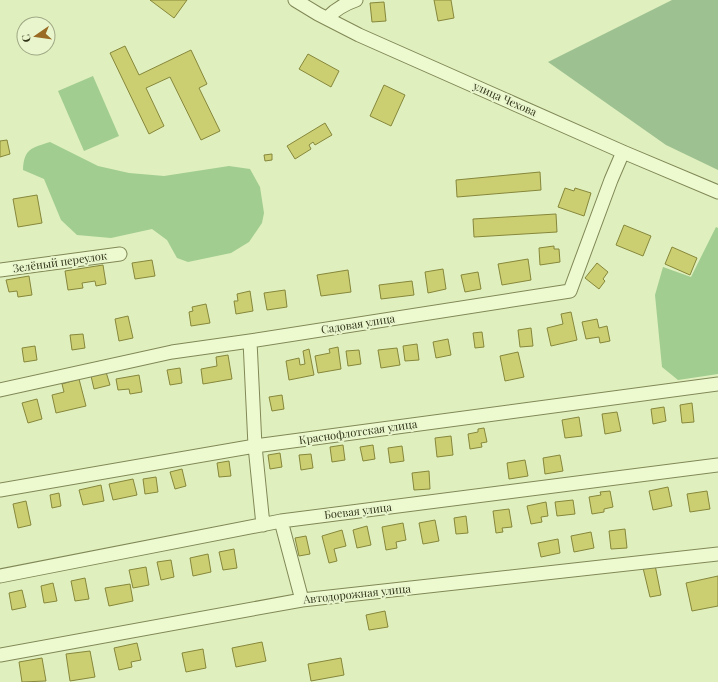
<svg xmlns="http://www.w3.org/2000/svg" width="718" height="682" font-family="'Playfair Display',serif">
<rect width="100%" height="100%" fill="#dfefbd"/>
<!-- green -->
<path fill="#a1cd91" d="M93 76 119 136 84 151 58 91Z
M50 142 98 166 129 173 164 176 229 166 250 169 260 187 264 213 262 223 249 242 231 253 188 262 177 258 167 240 152 229 111 238 77 235 61 220 44 179 23 170C24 148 32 148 50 142Z
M716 227 718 228V374L678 380 662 367 655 295 663 267 691 277Z"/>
<!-- cemetery -->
<path fill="#9ec191" d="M672 0H718V170L666 145 548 62Z"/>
<!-- building -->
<path fill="#cccf71" stroke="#86873b" d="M150 0H187L174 18Z
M434 0H451L454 18 438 21Z
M384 2 386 21 372 22 370 3Z
M125 46 139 75 191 50 207 84 199 88 220 131 201 140 170 77 146 88 164 126 149 134 110 53Z
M308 54 339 71 331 87 299 69Z
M384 85 405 95 391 126 370 116Z
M325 123 332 135 315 145 313 142 309 145 311 149 295 159 287 146Z
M7 140 10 154 0 157V141Z
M272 154V160L265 161 264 155Z
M540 172 541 190 457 197 456 180Z
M565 188 574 191 575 188 591 193 584 216 558 207Z
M37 195 42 223 18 227 13 199Z
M556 214 557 232 474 237 473 219Z
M624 225 651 236 643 256 616 245Z
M554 246V249H559L560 262 540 265 539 248Z
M672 247 697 258 690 275 665 264Z
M528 259 531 280 502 285 498 264Z
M152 260 155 276 135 279 132 263Z
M597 263 608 272 603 279 605 281 599 289 585 278Z
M103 265 106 284 96 286 95 281 82 283 83 288 68 290 65 271Z
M443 269 446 289 428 293 425 272Z
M348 270 351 292 321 296 317 275Z
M478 272 481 289 465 292 461 275Z
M29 276 32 295 18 297 17 291 9 292 6 280Z
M412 281 414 295 381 299 379 285Z
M285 290 287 307 267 310 264 293Z
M250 291 253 311 236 314 234 301H238L237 294Z
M206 304 210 323 191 326 189 312 193 311 192 307Z
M571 312 577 340 551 346 547 328 563 324 561 314Z
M128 316 133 338 119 341 115 319Z
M597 319 599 328 607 326 610 341 600 343 599 337 586 339 582 322Z
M531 328 533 346 520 347 518 330Z
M482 332 484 347 475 348 473 333Z
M83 334 85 348 72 350 70 335Z
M448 339 451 355 436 358 433 342Z
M417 344 419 360 405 361 403 346Z
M35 346 37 360 24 362 22 348Z
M338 347 341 369 318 373 315 356 330 353 329 349Z
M397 348 400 365 381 368 378 350Z
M309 349 314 375 289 380 286 361 299 358 300 365 305 364 303 351Z
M359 350 361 364 348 366 346 351Z
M518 352 524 377 505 381 500 356Z
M228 355 232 379 203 384 201 369 217 366 216 357Z
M180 368 182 383 170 385 167 370Z
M106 372 110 385 94 389 91 376Z
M139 375 142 392 130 394 129 389 118 390 116 379Z
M79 379 86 406 56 413 52 395 64 392 62 384Z
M282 395 284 409 272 411 269 397Z
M37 399 42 419 28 423 22 403Z
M692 403 694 422 682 423 680 405Z
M664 407 666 421 653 424 651 409Z
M617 412 621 431 605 434 602 414Z
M579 417 582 436 565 438 562 420Z
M484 428 487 442 481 443 482 447 470 449 468 434 478 432V429Z
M451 436 453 455 437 457 435 438Z
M343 445 345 460 332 462 330 447Z
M373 445 375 459 363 461 360 447Z
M402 446 404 461 390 463 388 448Z
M280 453 282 467 270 469 268 455Z
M311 454 313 468 301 470 299 455Z
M560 455 563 471 545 474 543 458Z
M525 460 528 476 509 479 507 463Z
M229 461 231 476 219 477 217 463Z
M182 469 186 486 175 489 170 472Z
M429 471 430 489 414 490 412 473Z
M156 477 158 492 145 494 143 479Z
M133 479 137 495 113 500 109 484Z
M101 485 104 501 83 505 79 490Z
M668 487 672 506 653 510 649 491Z
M610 491 613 507 604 509V512L592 514 589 497 601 495 600 492Z
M707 491 710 509 690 512 687 494Z
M59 493 61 506 52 508 50 495Z
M573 500 575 514 557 516 555 502Z
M26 501 31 525 18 528 13 504Z
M546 502 548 516 541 517 542 522 531 524 527 506Z
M509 509 512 527 502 528 503 532 496 533 493 511Z
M466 516 468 533 456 534 454 518Z
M435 520 439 541 423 544 419 523Z
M403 523 406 540 396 542 397 548 386 550 382 527Z
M367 526 371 545 357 548 353 530Z
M625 529 627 548 611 549 609 531Z
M342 530 346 546 334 549 337 561 329 563 322 536Z
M591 532 594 548 574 552 571 536Z
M306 536 310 554 299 556 295 538Z
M558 539 560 553 541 557 538 543Z
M234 549 237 568 223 570 219 552Z
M208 554 211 572 193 576 190 558Z
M171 560 174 577 161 580 157 562Z
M655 565 661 595 650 597 643 568Z
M146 567 149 585 133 588 129 570Z
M718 576V606L692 611 686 583Z
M85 578 89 599 75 601 71 581Z
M53 583 57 601 44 603 41 586Z
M130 584 133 601 109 606 105 588Z
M22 590 26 607 12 610 9 593Z
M385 611 388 627 369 630 366 615Z
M262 642 266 661 236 667 232 648Z
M137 643 141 660 131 662 132 667 119 670 114 648Z
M203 649 206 668 186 672 182 653Z
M90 651 95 677 70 681 66 654Z
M42 658 46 681 22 682 19 662Z
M341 658 344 675 311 681 308 664Z"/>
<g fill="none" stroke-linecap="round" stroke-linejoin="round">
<!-- minor casing -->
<g stroke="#808856" stroke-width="15">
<path id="minor" d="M295 0 318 14 359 35 623 152 718 192
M327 18C336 9 344 4 356 0
M0 270 120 254
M250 341 255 446 263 525
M0 390 172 352 250 341 570 291 611 180 623 152
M0 490 255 446 718 384
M281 521 302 600
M0 576 281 521 718 465
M0 655 302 600 718 554"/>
</g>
<!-- minor -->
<use href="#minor" stroke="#edfad0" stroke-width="13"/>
</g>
<g text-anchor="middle" stroke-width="4" stroke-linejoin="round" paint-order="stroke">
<!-- street labels -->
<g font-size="11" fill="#33361b" stroke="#e9f6cd">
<text transform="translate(505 99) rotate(24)" y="4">улица Чехова</text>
<text transform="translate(60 262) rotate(-8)" y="4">Зелёный переулок</text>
<text transform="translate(358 324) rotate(-9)" y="4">Садовая улица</text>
<text transform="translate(358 432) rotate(-8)" y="4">Краснофлотская улица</text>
<text transform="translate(358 511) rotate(-7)" y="4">Боевая улица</text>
<text transform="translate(357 594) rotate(-6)" y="4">Автодорожная улица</text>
</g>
</g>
<!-- north arrow -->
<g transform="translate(36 36) rotate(257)"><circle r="19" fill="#e9f6cd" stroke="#a0a986"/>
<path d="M0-3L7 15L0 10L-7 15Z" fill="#996b24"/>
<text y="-6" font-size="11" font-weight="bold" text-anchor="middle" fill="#33361b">С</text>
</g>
</svg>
